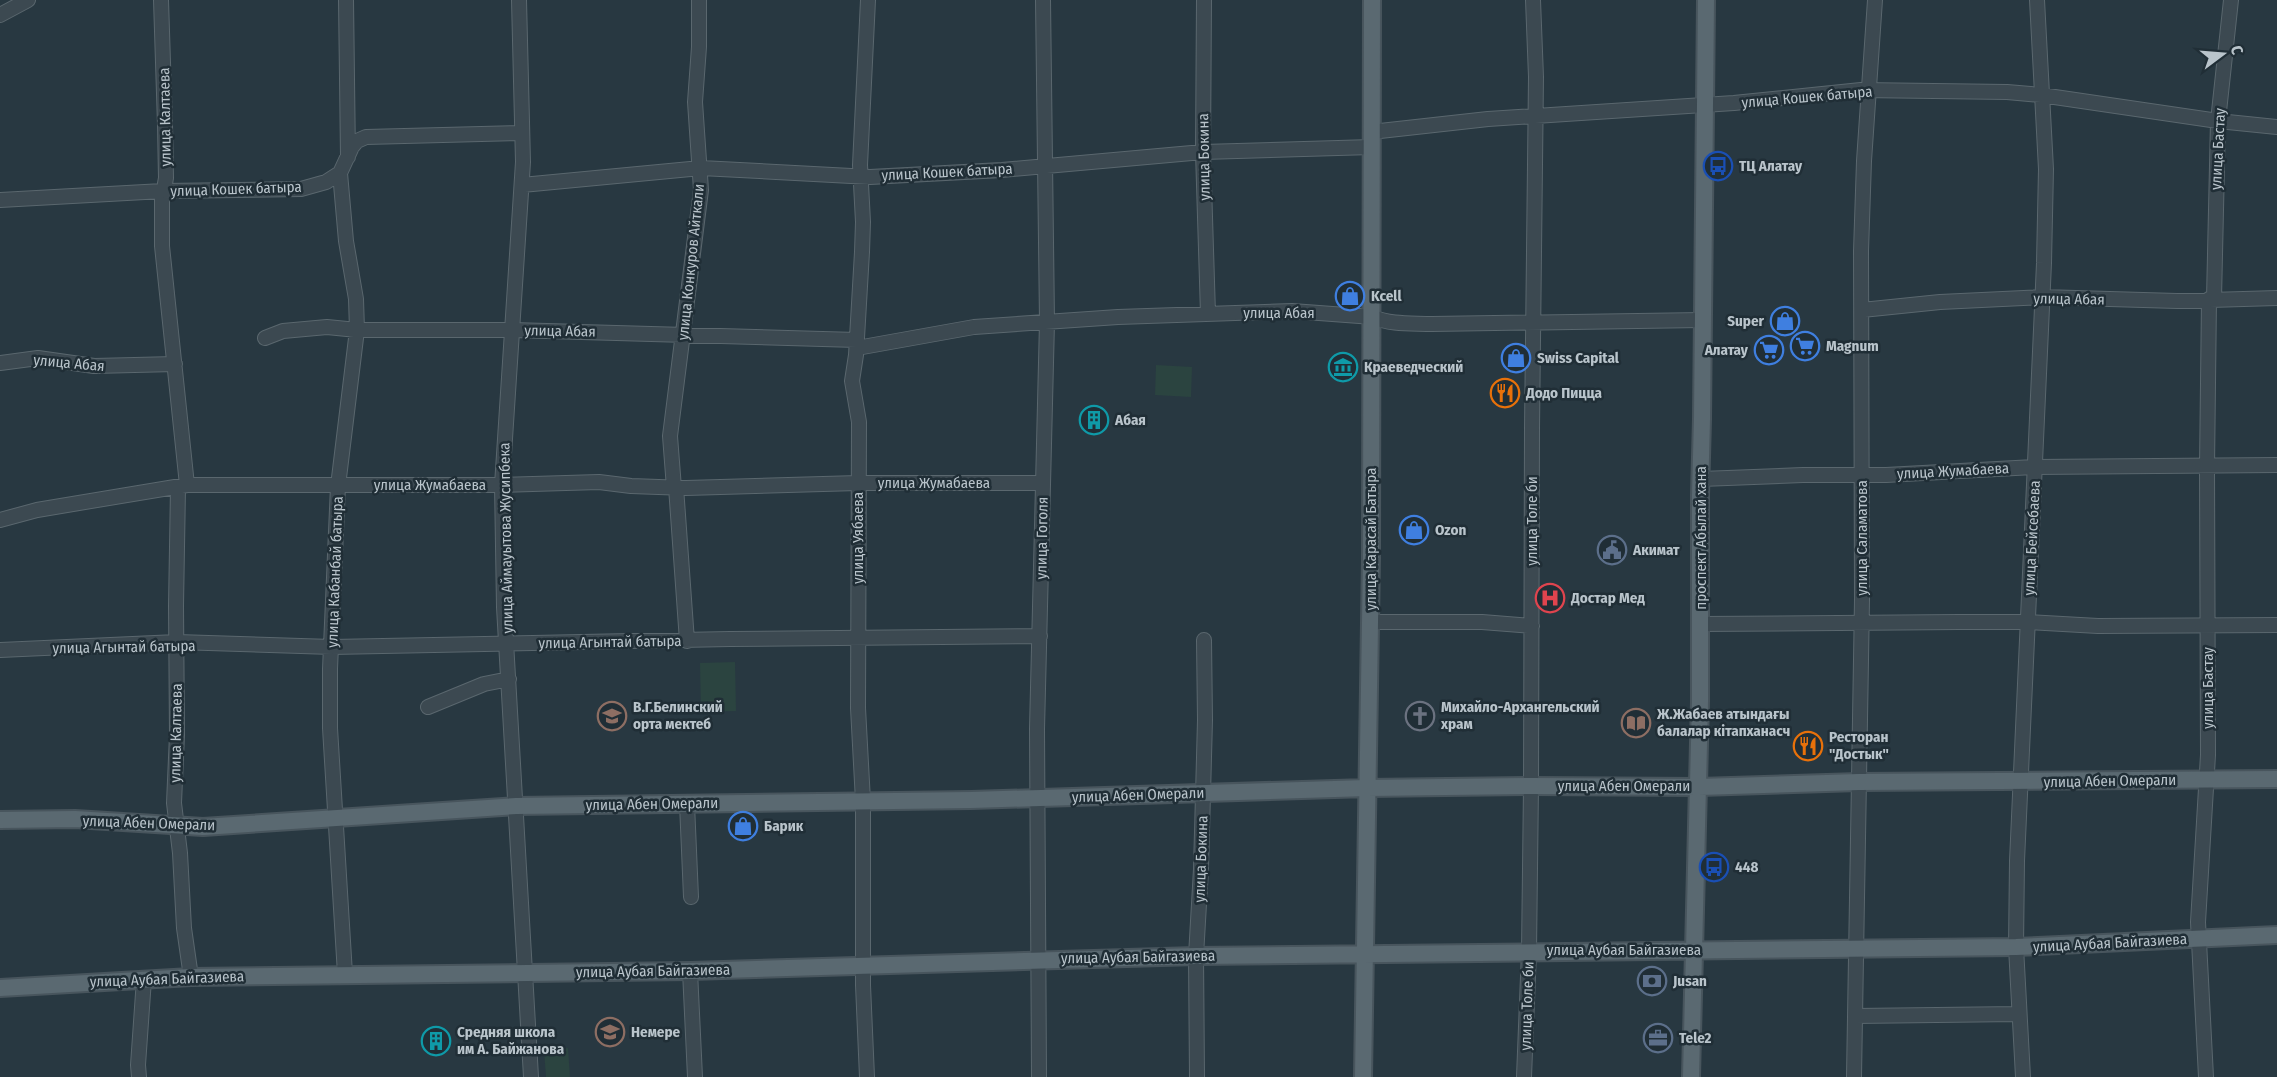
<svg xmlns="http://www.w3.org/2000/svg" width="2277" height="1077" font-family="'Fira Sans Condensed',sans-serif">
<rect width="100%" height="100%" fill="#283841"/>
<!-- green -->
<path fill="#2b4440" d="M1156 365 1192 367 1191 397 1155 395Z
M735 662 736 711 701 712 700 663Z
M568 1048 570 1077H546L544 1050Z"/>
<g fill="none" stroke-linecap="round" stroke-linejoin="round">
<!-- minor casing -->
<g stroke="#5a676e" stroke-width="16">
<path id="minor" d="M161 0 165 125 166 178 162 200V246L187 485
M346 0 348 157
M519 0 523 162 502 485 504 607 531 1077
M1204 0 1203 152 1208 314
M0 15 28 0
M1371 132 1488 119 1734 103 1861 90 2007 92 2041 95 2218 121 2277 127
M340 173 346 241 356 299 357 330 338 486 330 669V728L345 974
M522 185 701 168 870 177 1002 170 1203 152 1372 147
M0 200 163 191 301 189 326 182 340 173 352 147 357 141 366 137 521 133
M2214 299 2218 121 2231 0
M1862 310 1940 302 2042 297 2177 301 2277 298
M265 338 283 331 327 327 357 330H512L857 340
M857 348 974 327 1118 317 1292 311 1373 317C1391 325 1412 323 1432 324L1702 320
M0 363 38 358 94 366 175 364
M1701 479 1803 475H1886L2035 467 2277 465
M676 487 687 641
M178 488 176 606 177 735 174 803 180 853 184 928 191 977
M674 488 670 436 701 190 695 102 699 47V0
M0 520 37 510 187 485H502L599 482 631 486 686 488 858 483H1043
M1370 622H1482L1532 626
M1701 624 1959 622H2028L2098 626 2277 625
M0 650 177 642 332 647 730 639 1040 636
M428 707 484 684 509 679
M687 804 691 897
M690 971 695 1077
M1855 1016 2018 1014
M139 1077 138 1065 144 979
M867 1077 863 985V801L858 708 859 422 852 381 856 355 862 252 863 222 860 165 868 0
M1039 1077 1037 729 1047 322 1043 0
M1197 1077 1196 956 1201 869 1205 720 1204 640
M1524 1077 1529 951 1531 786 1532 428 1536 77 1533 0
M1854 1077 1862 600 1861 251 1864 161 1875 0
M2023 1077 2016 947 2017 861 2044 263 2046 169 2037 0
M2206 1077 2198 922 2208 755 2207 467 2209 299"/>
</g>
<!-- major casing -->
<g stroke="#48555d" stroke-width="20">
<path id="major" d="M0 820 75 819 203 827 516 806 971 800 1367 788 1531 786 1699 787 1859 782 2277 779
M0 988 191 977 690 971 1196 956 2016 947 2277 935
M1363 1077 1371 558 1372 0
M1691 1077 1700 701V495L1702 419 1706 0"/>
</g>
<!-- minor -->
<use href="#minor" stroke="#3c4951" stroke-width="14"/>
<!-- major -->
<use href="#major" stroke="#5a6971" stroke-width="16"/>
</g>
<!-- icons -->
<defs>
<g id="bus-ring" transform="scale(1.5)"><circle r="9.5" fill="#202e36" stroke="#1a4fb4" stroke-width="1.5"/><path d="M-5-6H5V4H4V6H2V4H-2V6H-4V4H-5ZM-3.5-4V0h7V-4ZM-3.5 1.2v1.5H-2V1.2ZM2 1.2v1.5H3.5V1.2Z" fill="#1a4fb4"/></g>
<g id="shop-ring" transform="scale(1.5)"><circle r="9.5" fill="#202e36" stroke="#3f7fe0" stroke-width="1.5"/><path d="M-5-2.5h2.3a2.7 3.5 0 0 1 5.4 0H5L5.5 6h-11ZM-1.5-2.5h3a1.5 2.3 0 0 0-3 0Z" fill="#3f7fe0"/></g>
<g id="supermarket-ring" transform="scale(1.5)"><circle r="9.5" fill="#202e36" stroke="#3f7fe0" stroke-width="1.5"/><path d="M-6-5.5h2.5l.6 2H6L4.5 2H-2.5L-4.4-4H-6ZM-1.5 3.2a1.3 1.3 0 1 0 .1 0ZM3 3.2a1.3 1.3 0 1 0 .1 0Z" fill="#3f7fe0"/></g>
<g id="museum-ring" transform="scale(1.5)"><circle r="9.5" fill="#202e36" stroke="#0f9aa8" stroke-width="1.5"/><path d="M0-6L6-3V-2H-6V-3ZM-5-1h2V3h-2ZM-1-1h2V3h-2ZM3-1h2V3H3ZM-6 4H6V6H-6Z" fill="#0f9aa8"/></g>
<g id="restaurant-ring" transform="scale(1.5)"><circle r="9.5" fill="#202e36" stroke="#e8710a" stroke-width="1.5"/><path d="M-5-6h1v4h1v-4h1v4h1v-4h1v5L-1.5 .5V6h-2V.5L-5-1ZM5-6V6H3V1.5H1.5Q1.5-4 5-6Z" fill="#e8710a"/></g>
<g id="building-ring" transform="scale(1.5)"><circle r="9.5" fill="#202e36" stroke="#0f9aa8" stroke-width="1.5"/><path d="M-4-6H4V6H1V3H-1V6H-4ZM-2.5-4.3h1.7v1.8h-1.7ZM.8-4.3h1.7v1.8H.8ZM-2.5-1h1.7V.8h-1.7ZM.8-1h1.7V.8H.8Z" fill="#0f9aa8"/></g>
<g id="civic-ring" transform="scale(1.5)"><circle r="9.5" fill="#202e36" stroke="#5c6f8a" stroke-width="1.5"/><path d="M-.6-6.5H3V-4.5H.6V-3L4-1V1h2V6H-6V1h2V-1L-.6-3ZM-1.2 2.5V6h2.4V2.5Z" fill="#5c6f8a"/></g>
<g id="hospital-ring" transform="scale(1.5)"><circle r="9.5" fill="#202e36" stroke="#e0444e" stroke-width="1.5"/><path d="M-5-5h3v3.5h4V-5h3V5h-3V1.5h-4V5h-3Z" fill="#e0444e"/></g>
<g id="school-ring" transform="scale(1.5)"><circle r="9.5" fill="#202e36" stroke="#8d6e63" stroke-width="1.5"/><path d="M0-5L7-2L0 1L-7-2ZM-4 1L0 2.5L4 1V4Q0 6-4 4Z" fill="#8d6e63"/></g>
<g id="church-ring" transform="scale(1.5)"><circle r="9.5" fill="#202e36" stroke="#6b7280" stroke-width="1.5"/><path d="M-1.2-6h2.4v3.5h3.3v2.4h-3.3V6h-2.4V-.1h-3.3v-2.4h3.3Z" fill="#6b7280"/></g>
<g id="library-ring" transform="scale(1.5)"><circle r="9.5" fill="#202e36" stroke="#8d6e63" stroke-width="1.5"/><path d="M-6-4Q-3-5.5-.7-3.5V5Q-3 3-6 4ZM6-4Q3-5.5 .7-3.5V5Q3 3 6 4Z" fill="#8d6e63"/></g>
<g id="bank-ring" transform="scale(1.5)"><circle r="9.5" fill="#202e36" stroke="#5c6f8a" stroke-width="1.5"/><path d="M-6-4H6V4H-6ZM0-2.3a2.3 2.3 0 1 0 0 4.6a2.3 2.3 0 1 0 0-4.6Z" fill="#5c6f8a"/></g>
<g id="office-ring" transform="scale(1.5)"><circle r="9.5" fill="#202e36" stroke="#5c6f8a" stroke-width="1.5"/><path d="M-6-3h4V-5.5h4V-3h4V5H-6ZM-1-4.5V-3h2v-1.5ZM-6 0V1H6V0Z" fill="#5c6f8a"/></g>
</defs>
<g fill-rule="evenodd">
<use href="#bus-ring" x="1718" y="166"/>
<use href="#shop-ring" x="1350" y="296"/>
<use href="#shop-ring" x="1785" y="321"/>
<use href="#supermarket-ring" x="1805" y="346"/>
<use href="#supermarket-ring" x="1769" y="350"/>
<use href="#shop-ring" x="1516" y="358"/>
<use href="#museum-ring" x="1343" y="367"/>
<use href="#restaurant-ring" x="1505" y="393"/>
<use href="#building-ring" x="1094" y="420"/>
<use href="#shop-ring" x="1414" y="530"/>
<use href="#civic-ring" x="1612" y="550"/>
<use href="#hospital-ring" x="1550" y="598"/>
<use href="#school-ring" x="612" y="716"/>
<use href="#church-ring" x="1420" y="716"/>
<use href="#library-ring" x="1636" y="723"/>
<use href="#restaurant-ring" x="1808" y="746"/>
<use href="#shop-ring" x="743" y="826"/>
<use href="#bus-ring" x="1714" y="867"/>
<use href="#bank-ring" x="1652" y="981"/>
<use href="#school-ring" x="610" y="1032"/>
<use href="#office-ring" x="1658" y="1038"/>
<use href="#building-ring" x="436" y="1041"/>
</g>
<g text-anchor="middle" stroke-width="5" stroke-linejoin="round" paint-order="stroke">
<!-- street labels -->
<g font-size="15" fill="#b9c4cb" stroke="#202e36">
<text transform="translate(1807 97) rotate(-5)" y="5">улица Кошек батыра</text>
<text transform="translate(165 117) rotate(-91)" y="5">улица Калтаева</text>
<text transform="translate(2218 149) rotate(-87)" y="5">улица Бастау</text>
<text transform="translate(1204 157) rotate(-91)" y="5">улица Бокина</text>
<text transform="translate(947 172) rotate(-3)" y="5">улица Кошек батыра</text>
<text transform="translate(236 189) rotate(-2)" y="5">улица Кошек батыра</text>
<text transform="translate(691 262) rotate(-84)" y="5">улица Конкуров Айткали</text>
<text transform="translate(2069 299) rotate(1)" y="5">улица Абая</text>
<text x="1279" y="318">улица Абая</text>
<text transform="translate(560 331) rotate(1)" y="5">улица Абая</text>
<text transform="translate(69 363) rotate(5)" y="5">улица Абая</text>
<text transform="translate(1953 471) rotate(-3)" y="5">улица Жумабаева</text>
<text x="934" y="488">улица Жумабаева</text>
<text x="430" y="490">улица Жумабаева</text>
<text transform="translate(1532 521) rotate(-90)" y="5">улица Толе би</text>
<text transform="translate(506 538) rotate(-91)" y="5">улица Аймауытова Жусипбека</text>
<text transform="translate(858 538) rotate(-90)" y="5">улица Уябаева</text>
<text transform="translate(1042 538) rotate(-89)" y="5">улица Гоголя</text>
<text transform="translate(1701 538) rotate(-90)" y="5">проспект Абылай хана</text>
<text transform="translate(1862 538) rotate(-90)" y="5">улица Саламатова</text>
<text transform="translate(2032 538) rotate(-87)" y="5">улица Бейсебаева</text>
<text transform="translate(1371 539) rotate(-90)" y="5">улица Карасай Батыра</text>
<text transform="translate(335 572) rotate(-88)" y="5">улица Кабанбай батыра</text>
<text transform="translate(610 642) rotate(-1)" y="5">улица Агынтай батыра</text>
<text transform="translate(124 647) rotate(-1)" y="5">улица Агынтай батыра</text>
<text transform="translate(2208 688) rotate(-90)" y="5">улица Бастау</text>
<text transform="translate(176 733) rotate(-89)" y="5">улица Калтаева</text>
<text transform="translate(2110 781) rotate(-1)" y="5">улица Абен Омерали</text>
<text x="1624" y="791">улица Абен Омерали</text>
<text transform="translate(1138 795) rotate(-2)" y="5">улица Абен Омерали</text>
<text transform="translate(652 804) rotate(-1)" y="5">улица Абен Омерали</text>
<text transform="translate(149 823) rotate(2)" y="5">улица Абен Омерали</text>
<text transform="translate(1201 859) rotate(-88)" y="5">улица Бокина</text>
<text transform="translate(2110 943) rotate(-3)" y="5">улица Аубая Байгазиева</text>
<text x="1624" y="955">улица Аубая Байгазиева</text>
<text transform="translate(1138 957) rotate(-1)" y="5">улица Аубая Байгазиева</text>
<text transform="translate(653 971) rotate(-1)" y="5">улица Аубая Байгазиева</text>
<text transform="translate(167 979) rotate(-2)" y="5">улица Аубая Байгазиева</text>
<text transform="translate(1527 1006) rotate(-88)" y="5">улица Толе би</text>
</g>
<!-- poi labels -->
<g font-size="15" font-weight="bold" fill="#b9c4cb" stroke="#202e36" text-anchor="start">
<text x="1739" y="171">ТЦ Алатау</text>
<text x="1371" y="301">Kcell</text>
<text x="1764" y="326" text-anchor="end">Super</text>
<text x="1826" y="351">Magnum</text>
<text x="1748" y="355" text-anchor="end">Алатау</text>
<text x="1537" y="363">Swiss Capital</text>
<text x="1364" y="372">Краеведческий</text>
<text x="1526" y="398">Додо Пицца</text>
<text x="1115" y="425">Абая</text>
<text x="1435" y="535">Ozon</text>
<text x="1633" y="555">Акимат</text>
<text x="1571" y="603">Достар Мед</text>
<text x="633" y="712">В.Г.Белинский<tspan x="633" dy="17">орта мектеб</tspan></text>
<text x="1441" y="712">Михайло-Архангельский<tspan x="1441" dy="17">храм</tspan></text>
<text x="1657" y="719">Ж.Жабаев атындағы<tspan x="1657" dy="17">балалар кітапханасч</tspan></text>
<text x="1829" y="742">Ресторан<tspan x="1829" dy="17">"Достык"</tspan></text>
<text x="764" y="831">Барик</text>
<text x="1735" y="872">448</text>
<text x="1673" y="986">Jusan</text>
<text x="457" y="1037">Средняя школа<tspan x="457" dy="17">им А. Байжанова</tspan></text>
<text x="631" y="1037">Немере</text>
<text x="1679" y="1043">Tele2</text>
</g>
</g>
<!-- north arrow -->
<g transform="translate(2223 54) rotate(74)" stroke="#202e36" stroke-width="4.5" paint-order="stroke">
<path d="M0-4.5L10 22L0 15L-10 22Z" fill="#b9c4cb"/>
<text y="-9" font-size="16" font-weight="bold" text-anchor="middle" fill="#b9c4cb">С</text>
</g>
</svg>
